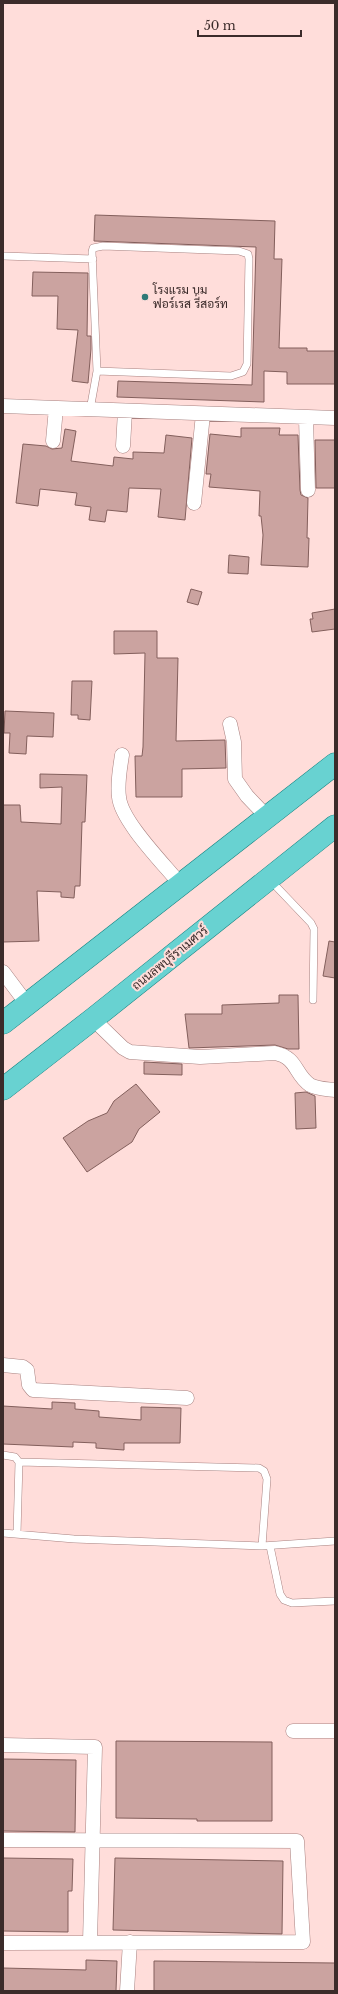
<svg xmlns="http://www.w3.org/2000/svg" width="338" height="1994" font-family="'Libre Baskerville',Sarabun,serif">
<rect width="100%" height="100%" fill="#ffddda"/>
<!-- building -->
<path fill="#cba3a0" stroke="#835f5c" d="M95 215 275 221 274 259H282L279 348H307V351H335V384H287V372L264 371V402L117 397 118 381 252 385 256 247 94 241Z
M33 272 88 273 87 336H91V349L88 383 72 381 78 330 57 329 58 296H32Z
M241 428H280L279 435H298L300 490 301 495 308 498 307 538H309L308 567 261 565 263 535 261 516H259L260 491 209 487 211 474H206L210 434 241 437Z
M65 429 76 431 71 461 113 466 114 457 133 459V452L164 453 166 435 192 438 185 520 158 517 161 489 129 488 127 512 107 510 105 522 89 520 91 507 75 505 77 493 40 489 38 506 16 503 23 444 46 446 52 449 62 448Z
M315 440H335V488H316Z
M229 555 249 557 248 574 228 573Z
M191 589 202 592 198 605 187 602Z
M335 609V629L312 632 310 619H313L312 613Z
M114 631H157V658H178L176 741 225 740 226 768 182 769V797H136L135 756H142L143 747 145 653 114 654Z
M72 681H92L90 720 78 719V715H71Z
M5 711 54 713 53 737 27 736 26 754 9 753 10 733H4Z
M40 774 87 775 85 822H82L80 886H75L74 898 61 897V892L37 891 39 941 3 942V805H20L21 822 61 824 62 787 40 788Z
M329 941 335 942V978L323 976Z
M279 995H298L299 1049H288L275 1045 189 1048 185 1014H222V1005L279 1003Z
M144 1062 182 1064V1075L144 1074Z
M136 1084 160 1112 139 1129 132 1142 87 1172 63 1138 88 1121 107 1113 114 1101Z
M306 1092 315 1096 316 1128 296 1129 295 1093Z
M52 1402 75 1403V1409L99 1411V1417L141 1420V1407L181 1408 180 1443H124V1450L96 1448V1443L73 1442V1447L3 1444V1406L52 1409Z
M116 1741 272 1742V1821H197V1819L116 1818Z
M3 1759 76 1760 75 1832 3 1831Z
M3 1858 73 1859 72 1891H68V1932L3 1931Z
M115 1858 283 1861 282 1934 113 1930Z
M86 1960 117 1961 116 1991H3V1968L86 1970Z
M154 1961 335 1963V1991H154Z"/>
<g fill="none" stroke-linecap="round" stroke-linejoin="round">
<!-- service casing -->
<g stroke="#a88280" stroke-width="8">
<path id="service" d="M3 256 93 259
M90 410 97 371 92 252 93 248 103 246 239 251 248 254 249 259 247 364 243 372 231 376 97 371
M270 880 311 923 314 929 313 1000
M3 1455 15 1457 19 1462 259 1468 264 1471 267 1479 262 1546 335 1541
M3 1533 74 1539 262 1546
M17 1534 19 1462
M270 1546 280 1594 284 1600 292 1603 335 1601"/>
</g>
<!-- minor casing -->
<g stroke="#a88280" stroke-width="15">
<path id="minor" d="M3 406 335 418
M306 418 308 490
M53 441 56 408
M123 446 125 411
M194 503 203 414
M230 724 234 742 235 779 247 796 267 817
M122 755C120 769 117 783 119 797 121 821 164 864 180 884
M3 972 27 1004
M93 1019 123 1048 130 1052 200 1057 275 1053C298 1058 294 1074 310 1085 317 1089 327 1089 335 1090
M3 1365 23 1367 27 1370 29 1385 33 1390 187 1398
M293 1731H335
M3 1745 95 1747 90 1942
M3 1840 297 1841 303 1942 3 1943
M127 1991 130 1942"/>
</g>
<!-- primary casing -->
<g stroke="#178482" stroke-width="23">
<path id="primary" d="M3 1023 335 764
M3 1089 93 1019 335 826"/>
</g>
<!-- service -->
<use href="#service" stroke="#fff" stroke-width="7"/>
<!-- minor -->
<use href="#minor" stroke="#fff" stroke-width="14"/>
<!-- primary -->
<use href="#primary" stroke="#68d2d1" stroke-width="22"/>
</g>
<!-- markers -->
<circle fill="#2f7977" stroke="#ffddda" stroke-width="1.5" cx="145" cy="297" r="4"/>
<g text-anchor="middle" stroke-width="4" stroke-linejoin="round" paint-order="stroke">
<!-- poi labels -->
<g font-size="12" fill="#3b2b2a" stroke="#ffddda" text-anchor="start">
<text x="153" y="294">โรงแรม บูม<tspan x="153" dy="14">ฟอร์เรส รีสอร์ท</tspan></text>
</g>
<!-- street labels -->
<g font-size="12" fill="#3b2b2a" stroke="#ffddda">
<text transform="translate(170 958) rotate(-39)" y="4">ถนนลพบุรีราเมศวร์</text>
</g>
</g>
<!-- border -->
<rect width="338" height="1994" fill="none" stroke="#3b2b2a" stroke-width="8"/>
<!-- scale -->
<path d="M198 30v6h103v-6" fill="none" stroke="#3b2b2a" stroke-width="2"/>
<text x="204" y="30" font-size="12" fill="#3b2b2a" stroke="#ffddda" stroke-width="3" paint-order="stroke">50 m</text>
</svg>
